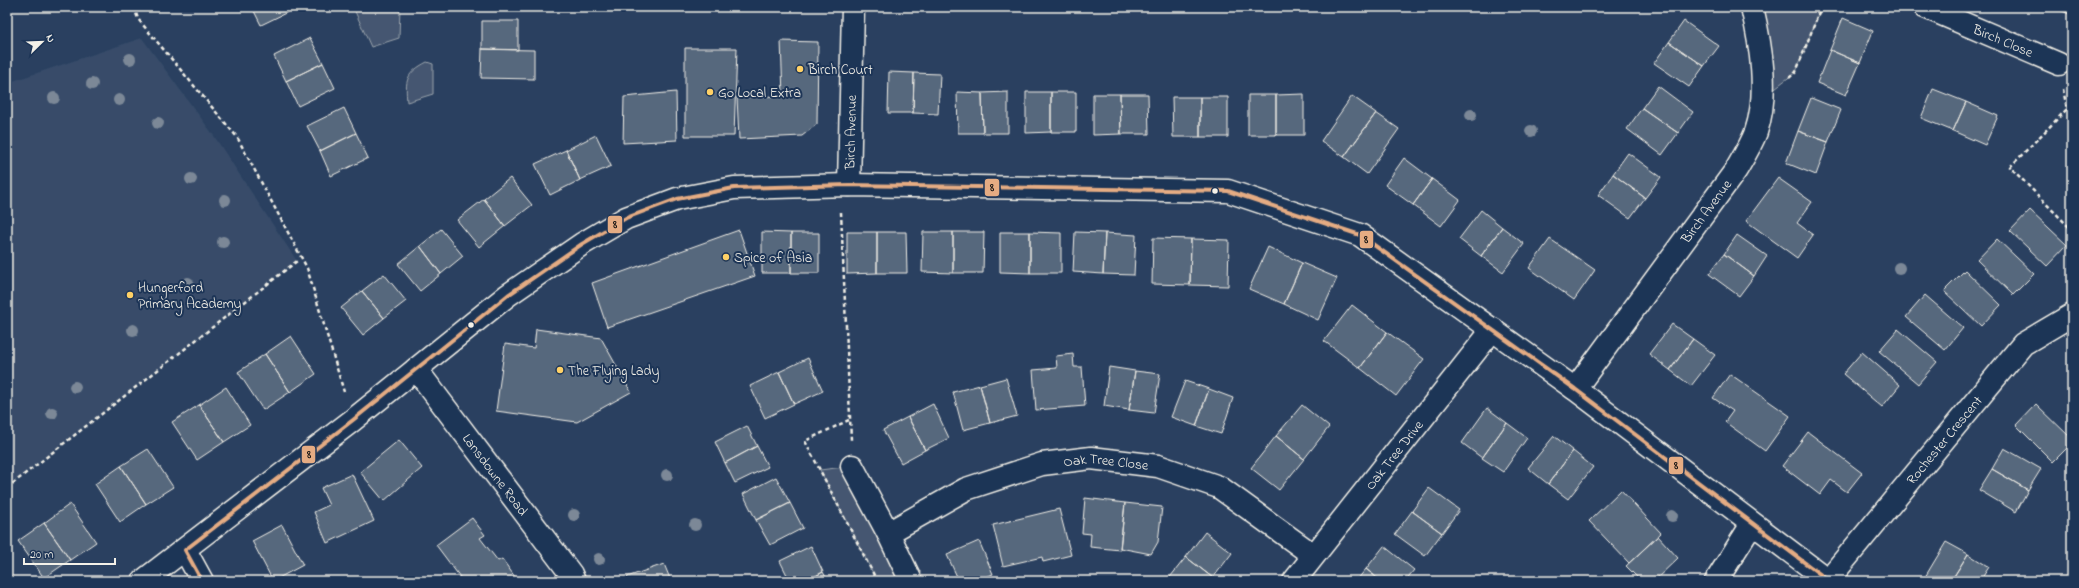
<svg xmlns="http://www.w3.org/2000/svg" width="2079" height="588" font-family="'Indie Flower',sans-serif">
<rect width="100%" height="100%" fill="#2a4060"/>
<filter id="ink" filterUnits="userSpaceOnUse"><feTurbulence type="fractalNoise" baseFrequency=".025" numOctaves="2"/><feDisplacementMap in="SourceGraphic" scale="8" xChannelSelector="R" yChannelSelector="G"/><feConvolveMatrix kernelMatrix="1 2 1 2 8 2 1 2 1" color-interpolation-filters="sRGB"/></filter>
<g filter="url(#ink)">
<!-- built -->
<path fill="#374c69" d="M142 38 212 133 297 261 7 488V83Z"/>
<!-- grass -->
<path fill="#445771" stroke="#9ca4ac" d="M353 7H400L399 38 371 47Z
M1752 7H1821L1796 72 1763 97Z
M427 62 433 64V94L407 102C405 80 406 73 427 62Z
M852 466 911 581H877L820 470Z"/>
<!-- building -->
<path fill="#56677d" stroke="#f4f1e8" d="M45 7H98V9Z
M252 7H298L261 25Z
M2052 7H2072V15Z
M1843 18 1873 31 1860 63 1830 50Z
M482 21H518V50L482 49Z
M1684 21 1719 46 1704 66 1669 42Z
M310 38 323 63 286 81 274 56Z
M781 41 818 42 817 124 802 136 739 139 737 97 783 96Z
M1669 42 1704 66 1689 87 1654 63Z
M685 48H737L734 136H685Z
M482 49 534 50V79L481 78Z
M1830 50 1860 63 1846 95 1817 83Z
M323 63 335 88 298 106 286 81Z
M889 72 914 73 913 113H888Z
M914 73 940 74 938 114 913 113Z
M1658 86 1693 112 1678 133 1642 108Z
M1933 89 1966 102 1953 131 1921 118Z
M676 92 677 140 623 143 624 97Z
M957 92 982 93 983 133H958Z
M1008 92V133H983L982 93Z
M1026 92H1051V132L1026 133Z
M1051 92H1076V132H1051Z
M1093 94H1120L1121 134 1093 135Z
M1120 94H1148L1149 134H1121Z
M1304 94V135H1276V95Z
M1248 95H1276V135H1248Z
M1352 96 1376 113 1344 157 1321 141Z
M1172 97H1200V137H1173Z
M1200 97H1228V137H1200Z
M1811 98 1841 110 1828 142 1798 131Z
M1966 102 1998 116 1985 145 1953 131Z
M344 108 356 133 320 151 307 126Z
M1642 108 1678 133 1662 155 1627 129Z
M1376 113 1399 129 1367 174 1344 157Z
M1798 131 1828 142 1816 175 1786 163Z
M356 133 368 158 331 176 320 151Z
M596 135 611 166 580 180 566 150Z
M566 150 580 180 550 195 535 164Z
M1628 153 1661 177 1645 198 1613 174Z
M1404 158 1432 179 1413 205 1385 185Z
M1613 174 1645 198 1630 218 1598 195Z
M510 178 532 205 505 226 484 199Z
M1778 178 1812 202 1797 223 1813 235 1797 258 1746 221Z
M1432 179 1460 200 1441 226 1413 205Z
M484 199 505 226 479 247 457 220Z
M1481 210 1502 227 1481 256 1459 239Z
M2030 210 2067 245 2047 266 2010 231Z
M1502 227 1524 244 1503 272 1481 256Z
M441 229 463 256 441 274 420 246Z
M739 230 755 276 607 327 592 283Z
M762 232 791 233V273H762Z
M847 232H877V273L847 274Z
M877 232H906L907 273H877Z
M923 232H953V273L922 272Z
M953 232H984L983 273H953Z
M1000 232H1030V273L1000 272Z
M1030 232 1061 233V273H1030Z
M1075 232 1105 233 1103 274 1073 272Z
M791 233H819V273H791Z
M1105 233 1136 235 1134 275 1103 274Z
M1737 235 1767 256 1754 276 1724 254Z
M1153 238 1191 239 1190 285 1152 284Z
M1191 239 1229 240 1228 286 1190 285Z
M1550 239 1595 270 1574 300 1529 268Z
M1997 239 2034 274 2013 295 1977 260Z
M420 246 441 274 420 291 398 264Z
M1268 247 1302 263 1284 304 1249 289Z
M1724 254 1754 276 1739 296 1709 274Z
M1302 263 1337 278 1318 320 1284 304Z
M1965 270 2001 305 1981 326 1944 291Z
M384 274 406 301 384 318 362 291Z
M362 291 384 318 363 335 341 308Z
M1925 295 1963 328 1945 350 1906 317Z
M1352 305 1387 332 1360 368 1324 341Z
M1672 324 1693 339 1670 370 1649 354Z
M536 329 601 338 631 392 577 422 496 411 505 344 534 348Z
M1898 329 1937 362 1918 384 1879 351Z
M1387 332 1424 359 1396 396 1360 368Z
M291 336 316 374 290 392 265 354Z
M1693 339 1715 355 1691 386 1670 370Z
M1862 352 1900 385 1882 407 1843 374Z
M265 354 290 392 263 410 238 372Z
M1073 354 1074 367H1082L1085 406 1036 410 1033 370 1057 368 1056 356Z
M808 358 823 391 794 404 779 372Z
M1109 367 1135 371 1129 410 1104 406Z
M1135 371 1160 374 1154 413 1129 410Z
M779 372 794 404 765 418 750 386Z
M1730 374 1790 416 1765 451 1725 422 1733 411 1713 398Z
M1006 378 1017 416 990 423 980 385Z
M1185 381 1209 389 1196 426 1171 417Z
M980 385 990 423 963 430 953 392Z
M226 387 250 425 224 442 199 405Z
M1209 389 1233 398 1221 434 1196 426Z
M933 404 949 438 925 450 908 417Z
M2036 404 2072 439V443L2053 462 2016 425Z
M199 405 224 442 197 460 172 422Z
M1302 405 1329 427 1304 459 1276 436Z
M1487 408 1507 423 1482 458 1462 443Z
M908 417 925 450 901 463 883 430Z
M1507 423 1527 438 1503 472 1482 458Z
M747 426 757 446 725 463 715 442Z
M1808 432 1862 473 1847 492 1831 480 1820 495 1782 466Z
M1276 436 1304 459 1279 490 1251 468Z
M1554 436 1573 451 1548 484 1528 468Z
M399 440 422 468 384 501 360 472Z
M757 446 768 467 735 483 725 463Z
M2004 448 2041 469 2028 490 1992 469Z
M148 449 173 487 146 504 121 466Z
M1573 451 1593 467 1568 499 1548 484Z
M121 466 146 504 120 522 95 484Z
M1992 469 2028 490 2016 512 1979 490Z
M352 474 374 521 327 543 314 512 329 505 321 488Z
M776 477 790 503 756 520 743 494Z
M1429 488 1459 510 1442 533 1412 511Z
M1621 490 1661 533 1629 563 1589 521Z
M1085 498 1125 503 1120 550 1090 547 1091 534 1082 533Z
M790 503 803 528 770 545 756 520Z
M1125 503 1162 507 1158 542 1151 554 1120 548Z
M70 504 96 542 70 560 44 523Z
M1059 509 1071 555 1043 562 1042 557 1003 566 993 525Z
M1412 511 1442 533 1425 556 1395 534Z
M472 518 485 535 480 538 498 561 502 559 515 577 510 581H463L436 545Z
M44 523 70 560 44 578 18 541Z
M282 525 303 565 273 581 252 541Z
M1205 532 1232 553 1213 578 1186 557Z
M1658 536 1678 558 1654 581H1641L1626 566Z
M979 541 993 574 977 581H959L947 555Z
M1946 542 1968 554 1951 581H1931L1925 577Z
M811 546 823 572 806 581H790L780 561Z
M1384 546 1414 570 1405 581H1381L1366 569Z
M1968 554 1989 567 1980 581H1951Z
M1186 557 1213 578 1210 581H1167Z
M664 564 671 581H629L627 577Z
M1366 569 1381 581H1356Z
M7 570 14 581H7Z
M823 572 828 581H806Z"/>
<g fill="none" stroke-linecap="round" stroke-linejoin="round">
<!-- street casing -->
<g stroke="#f4f1e8" stroke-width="25">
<g id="street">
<path id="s1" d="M1925 7 2059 64"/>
<path id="s2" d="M849 185 853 7"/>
<path id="s3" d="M416 369 571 574 574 581"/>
<path id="s4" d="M1575 389 1736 170C1743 158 1751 145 1756 132 1769 93 1761 46 1752 7"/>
<path d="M852 466 888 533 911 581"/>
<path id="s5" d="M888 533 966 489 1042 464 1091 458 1158 466 1219 487 1313 555"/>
<path d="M185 550 202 581"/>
<path id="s6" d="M1828 580 2023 344 2072 315"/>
<path d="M143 581 353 420 508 295 582 244 626 218 677 199 734 188 849 185 1228 191 1360 235 1575 389 1829 581"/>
<path id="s7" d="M1294 581 1493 329"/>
<path d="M1716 581 1752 524"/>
</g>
</g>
<!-- path -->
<path stroke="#f4f1e8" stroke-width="2.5" stroke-dasharray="4 3" stroke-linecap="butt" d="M134 7 138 19 237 137 307 268 344 392
M1789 78 1796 72 1821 7
M2063 89 2067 109 2010 167 2072 230
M841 212 851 440
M849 420 805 441 877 581
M7 488 297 261"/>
<!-- street -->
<use href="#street" stroke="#1d3557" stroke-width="22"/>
<!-- bus-1 casing -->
<g stroke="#1d3557" stroke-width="7">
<path id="bus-1" d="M202 581 185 550 353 420 508 295 582 244 626 218 677 199 734 188 849 185 1228 191 1360 235 1575 389 1829 581"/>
</g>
<!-- bus-1 -->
<use href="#bus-1" stroke="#e5ac83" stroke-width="4"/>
</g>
<!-- trees -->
<g fill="#7c8897">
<circle cx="130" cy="59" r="6"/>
<circle cx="92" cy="84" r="6"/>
<circle cx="54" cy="98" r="6"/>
<circle cx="119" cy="100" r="6"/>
<circle cx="1471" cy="115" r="6"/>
<circle cx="158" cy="123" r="6"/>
<circle cx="1531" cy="131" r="6"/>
<circle cx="191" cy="179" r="6"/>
<circle cx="225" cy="200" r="6"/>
<circle cx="223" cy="242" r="6"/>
<circle cx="1899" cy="268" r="6"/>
<circle cx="188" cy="283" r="6"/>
<circle cx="133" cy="330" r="6"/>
<circle cx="75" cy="387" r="6"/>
<circle cx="52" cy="413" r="6"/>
<circle cx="667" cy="475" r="6"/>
<circle cx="574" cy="515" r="6"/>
<circle cx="1672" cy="516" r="6"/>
<circle cx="695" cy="525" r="6"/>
<circle cx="599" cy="559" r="6"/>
</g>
</g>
<!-- markers -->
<g fill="#ffd166" stroke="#1d3557" stroke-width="1.5">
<circle cx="800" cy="69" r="4"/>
<circle cx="710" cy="92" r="4"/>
<circle cx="726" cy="257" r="4"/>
<circle cx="130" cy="295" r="4"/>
<circle cx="560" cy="370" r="4"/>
</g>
<g fill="#f4f1e8" stroke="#1d3557" stroke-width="1.5">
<circle cx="1215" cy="191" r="3.5"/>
<circle cx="471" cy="325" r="3.5"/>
</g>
<g text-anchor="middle" stroke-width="4" stroke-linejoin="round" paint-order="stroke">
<!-- street labels -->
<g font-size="14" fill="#f4f1e8" stroke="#1d3557">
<text dy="5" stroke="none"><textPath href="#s1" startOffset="85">Birch Close</textPath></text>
<text dy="5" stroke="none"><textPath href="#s2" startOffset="53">Birch Avenue</textPath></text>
<text dy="5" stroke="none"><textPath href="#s4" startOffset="221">Birch Avenue</textPath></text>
<text dy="5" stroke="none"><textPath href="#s6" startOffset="182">Rochester Crescent</textPath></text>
<text dy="5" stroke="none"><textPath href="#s7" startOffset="161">Oak Tree Drive</textPath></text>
<text dy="5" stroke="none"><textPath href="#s5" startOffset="234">Oak Tree Close</textPath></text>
<text dy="5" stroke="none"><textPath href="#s3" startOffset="132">Lansdowne Road</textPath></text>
</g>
<!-- poi labels -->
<g font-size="14" fill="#f4f1e8" stroke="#1d3557" text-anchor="start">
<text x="808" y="74">Birch Court</text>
<text x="718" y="97">Go Local Extra</text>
<text x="734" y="262">Spice of Asia</text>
<text x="138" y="292">Hungerford<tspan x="138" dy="16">Primary Academy</tspan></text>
<text x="568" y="375">The Flying Lady</text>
</g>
</g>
<g stroke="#1d3557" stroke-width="1.5">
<rect x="984" y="178" width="16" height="19" rx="4" fill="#e5ac83"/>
<rect x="607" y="215" width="16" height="19" rx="4" fill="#e5ac83"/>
<rect x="1359" y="230" width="15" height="19" rx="4" fill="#e5ac83"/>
<rect x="301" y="445" width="15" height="19" rx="4" fill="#e5ac83"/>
<rect x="1668" y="456" width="16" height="19" rx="4" fill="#e5ac83"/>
</g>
<g font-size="11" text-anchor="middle" font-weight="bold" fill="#111">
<text x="992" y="191">8</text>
<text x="615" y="228">8</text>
<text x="1366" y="243">8</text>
<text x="309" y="458">8</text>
<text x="1676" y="469">8</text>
</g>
<!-- margin -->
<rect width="2079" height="588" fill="none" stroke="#1d3557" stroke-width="24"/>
<rect x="12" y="12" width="2055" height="564" fill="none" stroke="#f4f1e8" stroke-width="1.5" filter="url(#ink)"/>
<!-- north arrow -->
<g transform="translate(42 42) rotate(67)" stroke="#1d3557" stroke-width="3" paint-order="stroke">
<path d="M0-3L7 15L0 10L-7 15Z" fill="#f4f1e8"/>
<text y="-6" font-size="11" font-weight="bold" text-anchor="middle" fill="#f4f1e8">N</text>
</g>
<!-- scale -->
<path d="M24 558v6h91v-6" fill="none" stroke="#f4f1e8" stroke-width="2"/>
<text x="30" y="558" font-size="12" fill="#f4f1e8" stroke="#1d3557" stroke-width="3" paint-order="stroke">20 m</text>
</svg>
